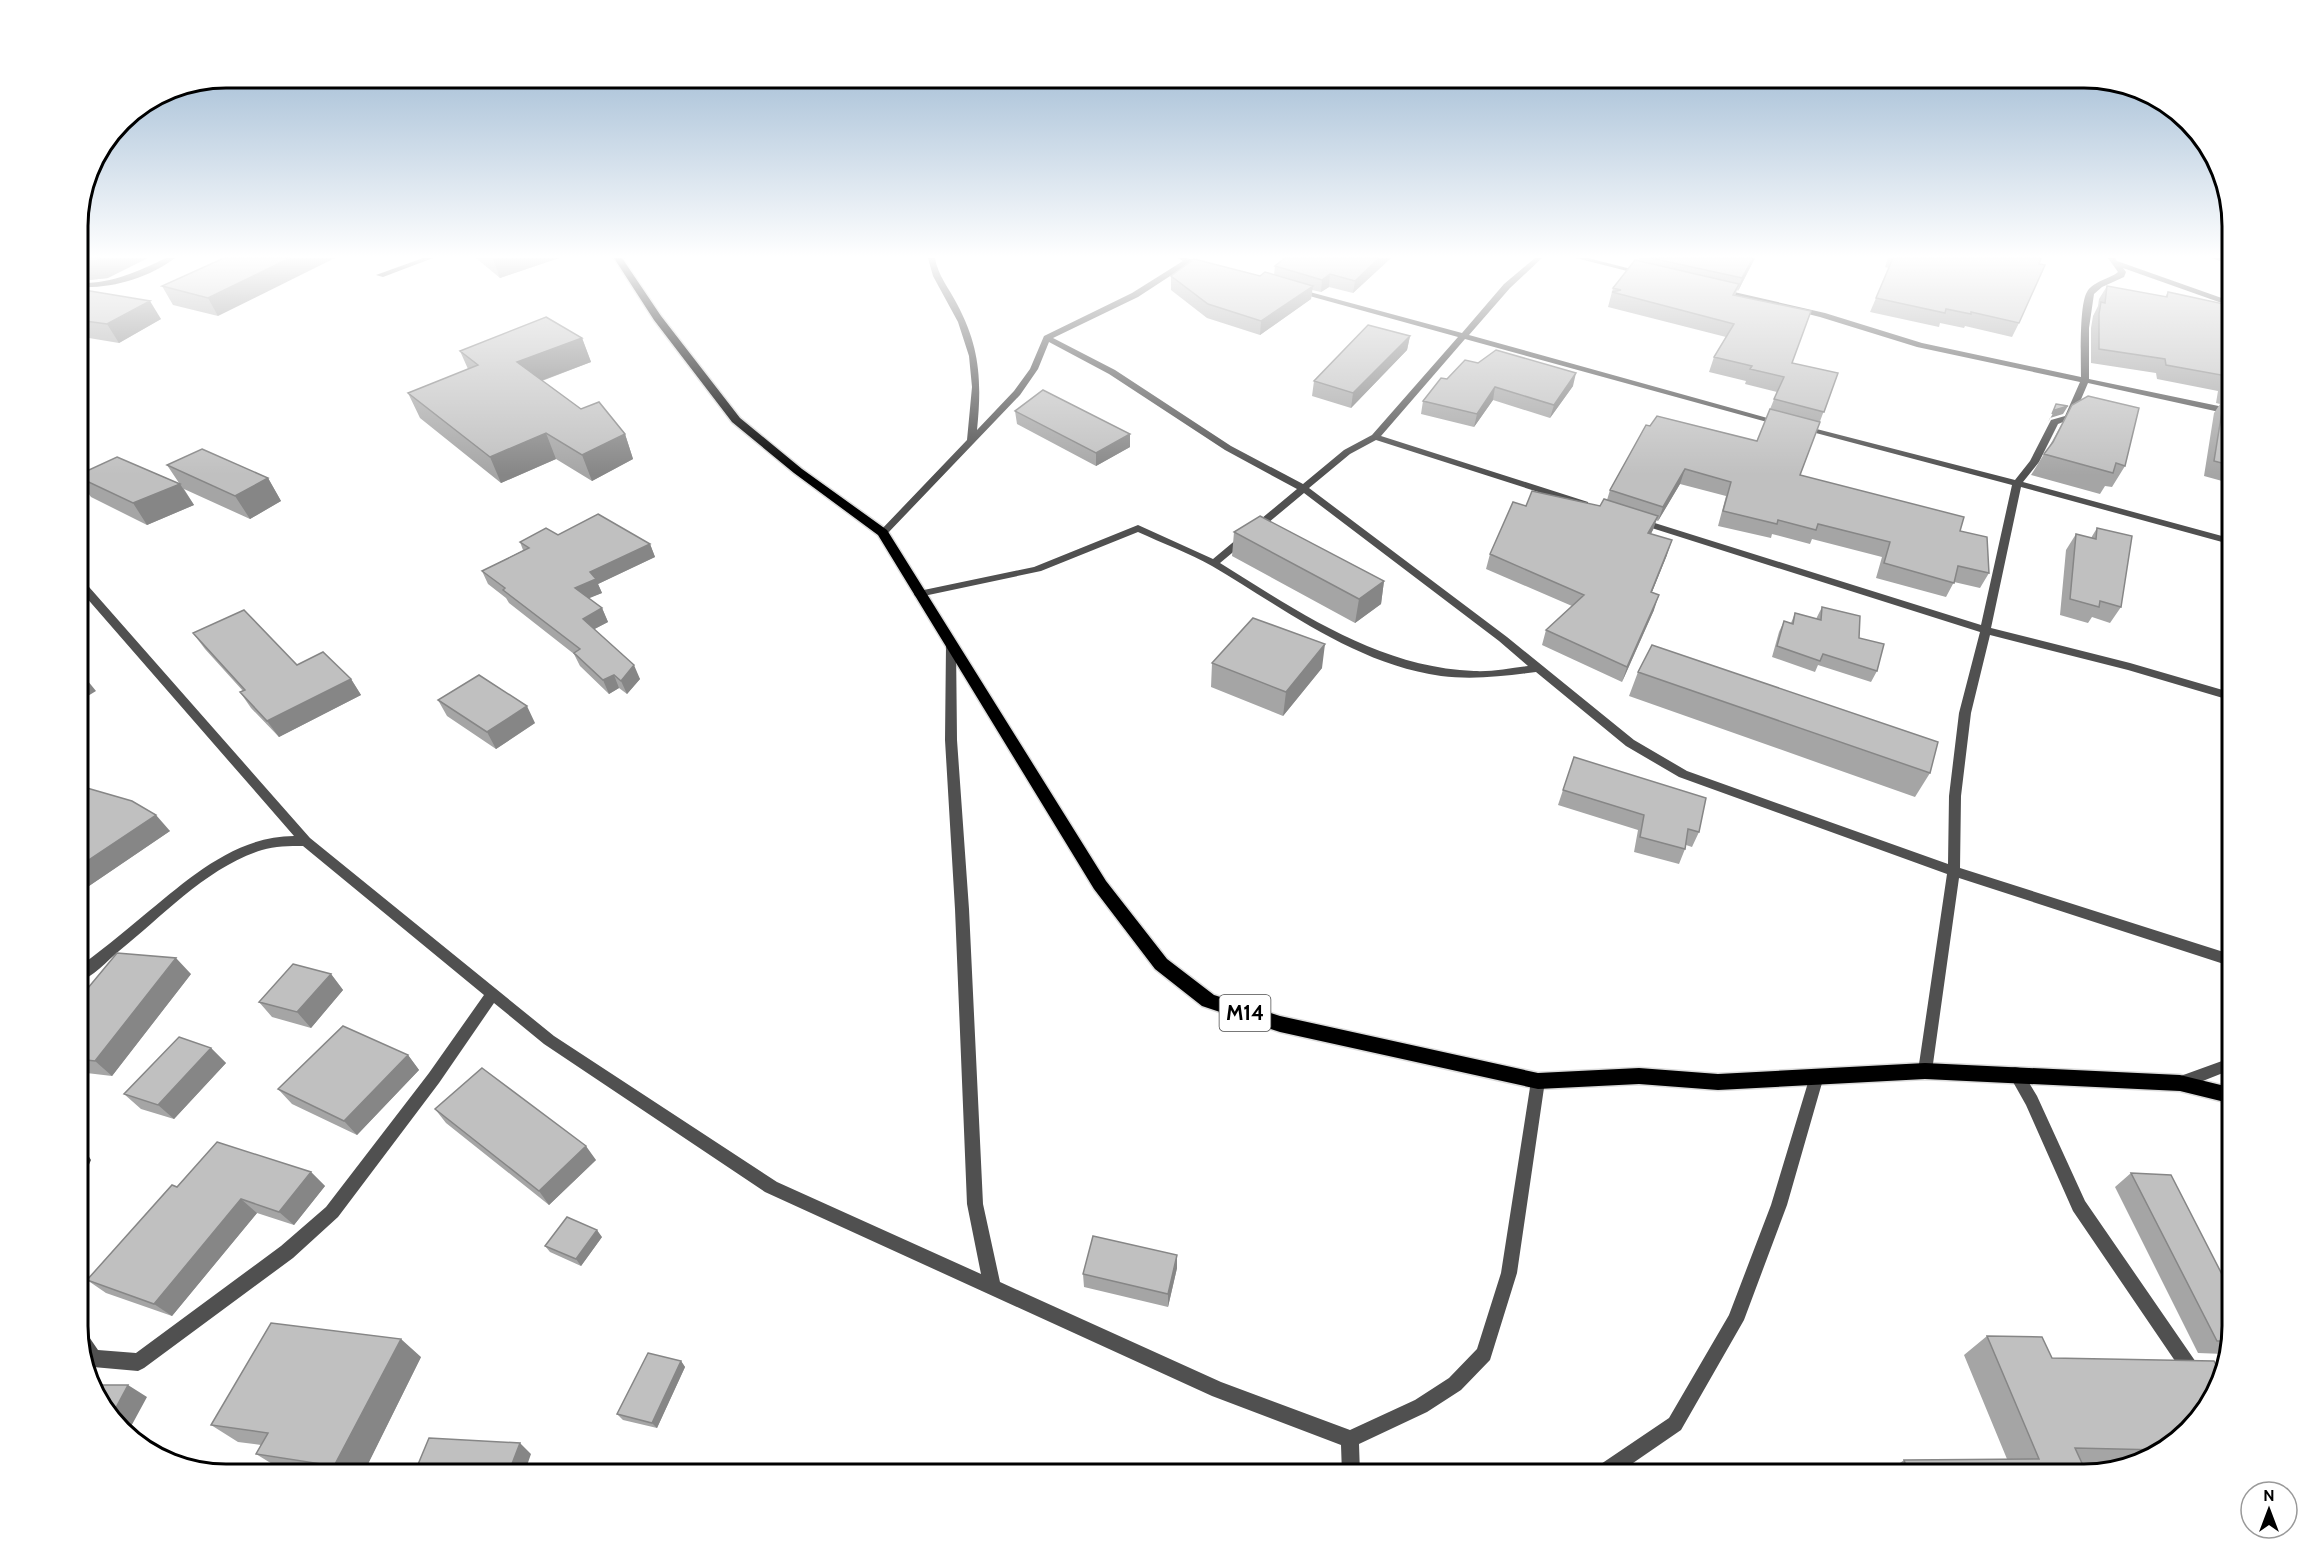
<svg xmlns="http://www.w3.org/2000/svg" width="2311" height="1552" font-family="Cabin,sans-serif">
<rect width="100%" height="100%" fill="#fff"/>
<g fill="none" stroke-linecap="round" stroke-linejoin="round">
<!-- primary casing -->
<g stroke="#dbdbdb" stroke-width="3">
<path id="primary" d="M614 258H622L661 316 740 418 802 469 887 530 1106 881 1167 959 1214 995 1280 1016 1538 1073 1639 1068 1718 1074 1925 1063 2180 1075 2233 1088V1104L2180 1091 1925 1079 1718 1090 1639 1084 1538 1089 1280 1032 1202 1006 1155 969 1094 889 878 535 794 473 732 422 654 320Z"/>
</g>
<!-- service -->
<path fill="#505050" fill-rule="evenodd" d="M423 258H433L383 277 376 275Z"/>
<!-- minor -->
<path fill="#505050" fill-rule="evenodd" d="M166 258H175C149 278 111 289 78 287V283C111 284 137 272 166 258Z
M928 258H935C938 276 949 288 957 304 980 347 982 381 977 430L1014 391 1030 369 1044 336 1132 293 1183 261 1178 258H1187L1208 264V268H1205L1190 263 1138 297 1053 338 1115 370 1231 446 1303 484 1344 450 1372 435 1458 337 1295 292V288L1462 333 1504 284 1535 258H1542L1510 288 1469 335 1785 423 1778 425 1465 339 1381 436 1588 502V506H1582L1376 440 1350 454 1309 488 1507 637 1634 740 1687 771 1948 864 1949 796 1959 713 1980 632 1636 523 1634 521 1636 519H1642L1981 625 2012 485 1797 428 1801 425 2015 480 2030 461 2051 420 2065 416 2080 382 1917 347 1820 317 1717 291 1721 289 1825 313 1922 343 2081 377C2081 360 2079 305 2087 292 2093 281 2110 279 2118 272L2108 258H2115L2117 261 2233 302V307L2123 268 2126 272 2124 277 2102 287 2094 294 2089 328V379L2233 409V415L2088 383 2073 418 2058 424 2039 462 2023 482 2233 539V545L2021 487 1991 628 2130 663 2233 693V701L2128 670 1990 635 1971 713 1961 796 1960 868 2233 955V967L1959 878 1932 1071 1930 1076 1925 1077 1920 1076 1918 1071 1947 874 1679 777 1626 746 1536 672C1504 676 1474 680 1441 676 1355 664 1285 609 1212 566 1189 553 1162 543 1138 532L1041 571 919 597 915 596 914 594 919 591 1034 567 1138 525 1213 559 1297 489 1225 450 1109 374 1049 342 1038 369 1020 395 886 535H880V531L967 440 972 387 969 356 958 322 933 276ZM1304 493 1499 641 1528 666C1510 668 1492 672 1474 671 1378 667 1299 612 1220 563Z
M1576 258H1588L1647 273 1643 275Z
M2211 258H2222L2233 261V265Z
M78 578 82 579 310 838 554 1036 777 1182 981 1274 967 1204 955 909 945 740 946 645 951 641 955 643 956 645 957 740 969 909 983 1204 1000 1282 1221 1382 1350 1430 1415 1400 1449 1378 1477 1349 1501 1273 1531 1081 1533 1076 1538 1074 1543 1076 1545 1081 1517 1273 1490 1360 1461 1390 1427 1412 1359 1444 1360 1474H1342L1341 1445 1212 1396 765 1192 544 1044 494 1003 439 1083 338 1217 293 1258 144 1368 138 1371 93 1367 87 1364 78 1335V1329L85 1331 98 1350 136 1353 281 1246 326 1207 429 1073 484 995 303 846C289 846 275 846 262 850 207 867 163 916 119 951 107 961 93 977 78 982V968C100 951 122 934 143 916 187 880 234 836 294 836L78 588Z
M2233 1057V1069L2180 1090 2175 1088 2173 1083 2175 1078Z
M2015 1067 2020 1068 2037 1096 2085 1201 2200 1368 2203 1374 2200 1380 2194 1383 2188 1380 2073 1211 2026 1105 2008 1073 2010 1068Z
M1817 1070 1822 1071 1824 1076 1787 1205 1744 1320 1681 1430 1617 1474H1592L1595 1468 1669 1418 1729 1315 1771 1205 1810 1076 1812 1071Z
M78 1145 83 1147 91 1160 84 1176 78 1178Z"/>
<!-- primary -->
<use href="#primary" fill="#000" fill-rule="evenodd"/>
</g>
<!-- wall -->
<path fill="#a5a5a5" d="M78 258 108 278 80 281 85 289 84 290 161 319 119 343 89 338 78 344Z
M224 258 218 316 173 305 162 286Z
M476 258H559L500 278Z
M1391 258 1353 293 1329 287 1321 292 1312 290 1311 299 1260 335 1207 318 1171 290V276H1260L1274 275 1275 266Z
M1639 258H1755L1738 291 1737 290 1735 296 1792 363 1838 373 1800 475 1960 531 1989 573 1980 588 1954 582 1946 597 1876 578 1882 557 1812 539 1810 544 1772 534 1771 538 1718 526 1726 496 1680 484 1658 521 1656 520 1651 534 1667 555 1652 592 1654 610 1622 682 1542 645 1546 630 1572 606 1486 569 1490 554 1526 506H1600L1607 500 1610 490 1650 426 1757 441 1777 392 1745 384 1746 381 1709 372 1714 357 1726 337 1608 307 1613 288 1639 261Z
M1888 258H2041L2019 323 2012 337 1965 326 1964 328 1940 323 1939 327 1870 312 1889 268 1885 267Z
M2107 286 2165 297 2168 292 2233 306V484L2204 476 2214 413 2220 404 2216 403 2218 391 2157 379 2156 373 2091 363V328L2093 316 2098 306 2099 299Z
M1410 336 1407 350 1351 408 1312 396 1314 381Z
M582 338 591 362 542 381 581 409 625 434 633 459 592 481 556 459 501 483 420 418 408 393 468 369 460 351Z
M1447 379 1573 386 1550 418 1493 400 1474 427 1421 414 1423 401Z
M2072 405 2125 466 2112 487 2105 486 2100 494 2031 475 2044 454 2049 447Z
M1015 411 1130 434V447L1096 466 1017 424Z
M167 465 268 478 281 501 250 519 184 489 194 505 147 525 91 497 78 479V475L179 483Z
M2097 528 2121 607 2110 623 2092 617 2088 623 2060 615 2066 550 2076 534 2091 538Z
M1234 532 1384 581 1381 604 1355 623 1232 556Z
M558 535 650 544 655 557 598 584 602 593 588 598 602 608 608 622 594 629 640 679 627 694 619 688 609 694 580 666 574 654 509 603 506 598 488 584 482 571 523 550 520 542Z
M1822 607 1859 638 1877 671 1871 682 1818 665 1815 672 1772 657 1779 632 1784 621 1791 623 1795 613 1816 619Z
M193 633 297 665 351 679 361 695 279 737 251 708 240 692 243 691 205 649Z
M1212 663 1322 668 1283 716 1211 687Z
M1638 672 1930 773 1915 797 1629 696Z
M438 700 535 723 496 749 447 716Z
M1574 757 1699 832 1692 847 1686 845 1685 849 1679 864 1634 852 1638 830 1558 805Z
M78 787 170 831 89 886 78 879Z
M2233 793V833L2222 829 2224 802Z
M191 974 112 1076 78 1072V1000Z
M331 974 343 990 311 1028 272 1017 259 1002Z
M211 1048 226 1063 174 1119 141 1109 124 1094Z
M408 1055 419 1070 357 1135 292 1104 278 1089Z
M435 1109 596 1160 549 1205 446 1123Z
M311 1172 325 1186 294 1225 257 1213 172 1316 106 1293 87 1280 177 1187Z
M2131 1173 2229 1288 2233 1326 2224 1354 2198 1353 2115 1187Z
M602 1237 581 1266 550 1252 545 1246Z
M1177 1268 1168 1307 1084 1287 1083 1274Z
M1987 1336 2052 1358 2208 1408 2151 1459 2121 1466 2083 1465 2085 1474H1885L1904 1460 2007 1459 1964 1355Z
M421 1357 363 1474H306L282 1470 256 1454 261 1445 238 1442 211 1425Z
M681 1361 685 1367 657 1428 623 1420 617 1414Z"/>
<!-- shaded-wall -->
<path fill="#868686" d="M101 258H148L108 278 80 281 85 289 78 293V262Z
M290 258H335L218 316 208 298Z
M498 258H559L500 278 493 259Z
M1379 258H1391L1353 293 1355 281Z
M1753 258H1755L1738 291 1742 278Z
M1330 274 1329 287 1321 292 1322 280Z
M1313 286 1311 299 1260 335 1261 321Z
M150 301 161 319 119 343 107 324Z
M78 322 89 338 78 344Z
M1410 336 1407 350 1351 408 1353 393Z
M582 338 591 362 527 386 517 362Z
M1576 373 1573 386 1550 418 1554 405Z
M1495 387 1493 400 1474 427 1477 414Z
M2068 406 2063 414 2050 418 2048 422 2055 410Z
M546 433 556 459 501 483 490 457Z
M625 434 633 459 592 481 582 455Z
M1130 434V447L1096 466V453Z
M1685 469 1680 484 1658 521 1663 507Z
M268 478 281 501 250 519 235 496Z
M180 484 194 505 147 525 133 503Z
M1658 516 1653 530 1643 548 1648 533Z
M1672 540 1667 555 1646 607 1651 592Z
M650 544 655 557 598 584 602 593 580 602 575 588 590 572Z
M1384 581 1381 604 1355 623 1359 599Z
M1659 595 1654 610 1622 682 1627 667Z
M602 608 608 622 589 632 583 619Z
M1325 644 1322 668 1283 716 1286 692Z
M634 665 640 679 627 694 621 681Z
M83 675 96 691 78 702V677Z
M614 675 619 688 609 694 603 680Z
M351 679 361 695 279 737 267 721Z
M527 706 535 723 496 749 487 732Z
M156 815 170 831 89 886 78 874V867Z
M176 958 191 974 112 1076 95 1061Z
M331 974 343 990 311 1028 297 1012Z
M211 1048 226 1063 174 1119 158 1105Z
M408 1055 419 1070 357 1135 344 1121Z
M586 1146 596 1160 549 1205 539 1191Z
M311 1172 325 1186 294 1225 279 1212Z
M241 1199 257 1213 172 1316 154 1304Z
M597 1230 602 1237 581 1266 576 1259Z
M1177 1255V1268L1168 1307V1294Z
M401 1339 421 1357 363 1474H346L334 1466Z
M681 1361 685 1367 657 1428 652 1423Z
M128 1385 147 1397 128 1432 112 1415Z
M520 1443 531 1454 524 1474H508Z"/>
<!-- building -->
<path fill="#c0c0c0" stroke="#868686" stroke-width="1.5" d="M78 258H101L97 260 78 262Z
M224 258H290L208 298 162 286Z
M1285 258H1379L1355 281 1330 274 1322 280 1275 266Z
M1651 258H1753L1742 278Z
M1893 258H2041L2039 264 2045 265 2019 323 1971 312V314L1946 309 1945 313 1876 298Z
M1194 259 1260 276 1265 272 1313 286 1261 321 1208 304 1171 276Z
M1635 260 1739 284 1733 295 1811 311 1792 363 1838 373 1824 412 1774 399 1784 377 1750 369 1752 366 1714 357 1734 324 1612 292 1621 290 1613 288Z
M2107 286 2167 297 2168 292 2233 306V390L2225 389 2227 376 2166 365 2165 359 2099 349V314L2101 302 2105 303Z
M78 289 150 301 107 324 78 320Z
M546 317 582 338 517 362 581 409 599 402 625 434 582 455 546 433 490 457 408 393 478 365 460 351Z
M1368 325 1410 336 1353 393 1314 381Z
M1496 350 1576 373 1554 405 1495 387 1477 414 1423 401 1441 378 1447 379 1465 360 1478 363Z
M1043 390 1130 434 1096 453 1015 411Z
M2088 396 2139 408 2125 466 2116 463 2113 473 2044 454 2053 442 2072 405Z
M2224 399 2233 400V466L2214 461Z
M2056 404 2068 406 2055 410 2052 414Z
M1770 409 1820 422 1800 475 1964 517 1960 531 1987 537 1989 573 1958 566 1954 583 1884 563 1890 542 1818 524 1816 530 1778 520 1777 524 1723 511 1731 482 1685 469 1663 507 1610 490 1646 425 1650 426 1657 416 1757 441Z
M202 449 268 478 235 496 167 465Z
M117 457 180 484 133 503 78 477V475Z
M1532 491 1600 506 1604 499 1658 516 1648 533 1672 540 1651 592 1659 595 1627 667 1546 630 1584 595 1490 554 1513 502 1526 506Z
M598 514 650 544 590 572 596 579 575 588 602 608 583 619 634 665 621 681 614 675 603 680 574 653 580 649 503 590 505 588 482 571 529 548 520 542 546 528 558 535Z
M1260 516 1384 581 1359 599 1234 532Z
M2097 528 2132 536 2121 607 2100 601 2099 607 2070 599 2076 534 2096 539Z
M1822 607 1860 616 1859 638 1884 644 1877 671 1823 654 1820 661 1777 646 1784 621 1793 624 1795 613 1821 620Z
M244 610 297 665 323 652 351 679 267 721 240 692 245 690 193 633Z
M1253 618 1325 644 1286 692 1212 663Z
M1652 645 1938 742 1930 773 1638 672Z
M479 675 527 706 487 732 438 700Z
M1574 757 1706 798 1699 832 1688 829 1685 849 1640 837 1644 815 1563 790Z
M80 786 132 801 156 815 78 867V787Z
M117 953 176 958 95 1061 78 1059V1000Z
M293 964 331 974 297 1012 259 1002Z
M343 1026 408 1055 344 1121 278 1089Z
M179 1037 211 1048 158 1105 124 1094Z
M482 1068 586 1146 539 1191 435 1109Z
M217 1142 311 1172 279 1212 241 1199 154 1304 87 1280 172 1185 177 1187Z
M2131 1173 2171 1175 2229 1288H2233V1326L2228 1341H2217Z
M567 1217 597 1230 576 1259 545 1246Z
M1093 1236 1177 1255 1168 1294 1083 1274Z
M271 1323 401 1339 334 1466 256 1454 268 1433 211 1425Z
M1987 1336 2042 1337 2052 1358 2214 1361 2219 1371 2208 1408 2161 1450 2075 1448 2087 1474H1909L1904 1460 2039 1459Z
M648 1353 681 1361 652 1423 617 1414Z
M93 1385H128L112 1415 98 1400Z
M429 1438 520 1443 508 1474H414Z"/>
<!-- sky -->
<linearGradient id="sky" x2="0" y2="1"><stop stop-color="#8aabca"/><stop offset="0.54" stop-color="#fff"/><stop offset="1" stop-color="#fff" stop-opacity="0"/></linearGradient>
<rect width="2311" height="475" fill="url(#sky)"/>
<g text-anchor="middle" stroke-width="6" stroke-linejoin="round" paint-order="stroke">
<!-- shield labels -->
<rect fill="#fff" stroke="#4c4c4c" stroke-width="1.5" x="1219.5" y="995" width="51" height="36" rx="4.5"/>
<g font-size="21" font-weight="bold" fill="#000">
<text x="1245" y="1020">M14</text>
</g>
</g>
<!-- crop -->
<path d="M0 0H2311V1552H0ZM226 88H2084A138 138 0 0 1 2222 226V1326A138 138 0 0 1 2084 1464H226A138 138 0 0 1 88 1326V226A138 138 0 0 1 226 88Z" fill="#fff" fill-rule="evenodd"/>
<path fill="none" stroke="#000" stroke-width="3" d="M226 88H2084A138 138 0 0 1 2222 226V1326A138 138 0 0 1 2084 1464H226A138 138 0 0 1 88 1326V226A138 138 0 0 1 226 88Z"/>
<!-- north arrow -->
<g transform="translate(2269 1510)"><circle r="28" fill="#ffffff" stroke="#999999" stroke-width="1.5"/>
<path d="M0-4.5L10 22L0 15L-10 22Z" fill="#000000"/>
<text y="-9" font-size="16" font-weight="bold" text-anchor="middle" fill="#000000">N</text>
</g>
</svg>
